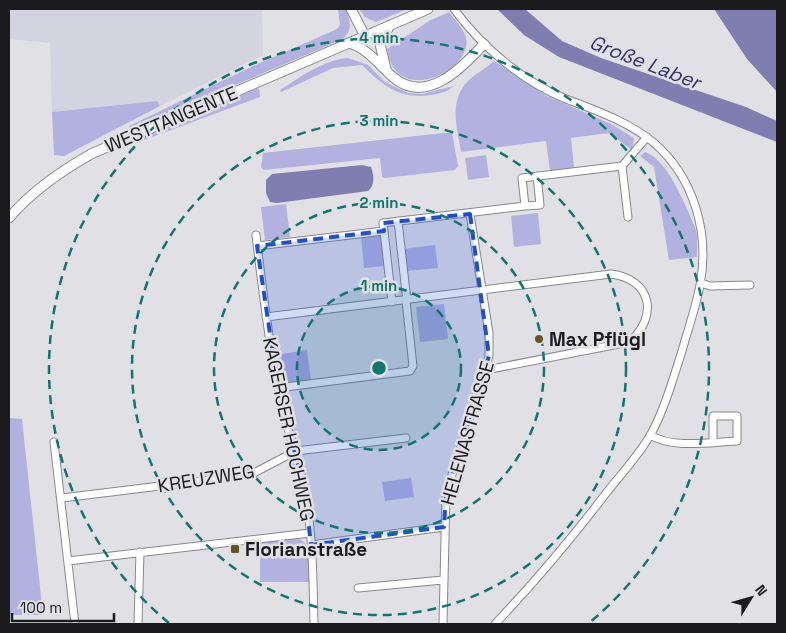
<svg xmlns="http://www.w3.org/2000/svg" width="786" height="633" font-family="'Space Grotesk',sans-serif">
<rect width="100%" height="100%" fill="#e1e1e5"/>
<!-- built -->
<path fill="#d3d4df" d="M9 9H262L263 55 160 106 157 101 52 112 50 43 9 39Z"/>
<!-- green -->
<path fill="#b2b1e0" d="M338 9H346C350 21 353 29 343 39L130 130 129 126 251 67 337 29 340 25Z
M359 9H408L376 22 365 17Z
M449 12C455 20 463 28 466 37 474 71 395 108 387 49L429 21Z
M348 58 368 65 385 82 408 93 422 94 454 86C447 92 441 93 432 95 401 100 383 86 362 65L333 68 281 92 280 90C299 78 325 59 348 58Z
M494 61 547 96 609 123 634 138 632 150 609 133 571 138 574 168 550 171 546 141 461 152C457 127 448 100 469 80 477 73 486 68 494 61Z
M259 88 260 97 125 147 124 144Z
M157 101 160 106 64 156 54 155 52 112Z
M443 133H452L458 166 455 170 385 178 382 177 380 158 264 170 261 167 263 153Z
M645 152C669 160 686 208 695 227 698 235 697 248 697 257L669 260 654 167 640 156Z
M486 155 489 177 468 180 465 158Z
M286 204 290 237 265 240 261 207Z
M538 213 541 244 514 247 511 216Z
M379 235 382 238 385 266 364 268 361 237Z
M435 245 438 268 406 271 403 249Z
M444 304 448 339 420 342 416 307Z
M307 350 311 381 285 384 281 354Z
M9 418 22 419 43 615H9Z
M411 478 414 497 385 501 382 482Z
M297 538C314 543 309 568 309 582H260V543Z"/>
<!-- water -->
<path fill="#807eb0" d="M497 9H525L562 41 601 58 746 107 777 121V142L559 57 524 35Z
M714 9H777V92L747 59Z
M362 165 371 167C374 175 375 186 368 191L277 203 270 202 266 193V180L272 174Z"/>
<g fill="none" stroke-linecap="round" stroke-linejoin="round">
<!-- minor casing -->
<g stroke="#88888c" stroke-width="9">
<path id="minor" d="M454 9C482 47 522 81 566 99 597 111 627 121 653 142 694 177 710 233 700 285 696 307 688 329 682 351 673 379 665 408 651 434 639 455 622 473 607 492 572 538 535 582 495 624
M622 166 628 217
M525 206 540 205 537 176
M398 221 407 301
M384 231 392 302
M256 235C262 286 268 338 278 389 285 424 298 457 305 492 313 535 313 580 314 624
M257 246 384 231 383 223 525 206 522 178 622 166 647 137
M701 283 710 286 750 285
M266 317 611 274C652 279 659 317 629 342L486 370
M278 388 410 371 413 366 406 301
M650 435C673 449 710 442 737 441V416H713V442
M54 442 75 624
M62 498 250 475 296 451 406 438
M311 545 444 527
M68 561 310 533
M358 588 443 580
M138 624 140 552
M443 624 446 494 489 356V333L470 214"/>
</g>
<!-- major casing -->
<g stroke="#88888c" stroke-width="11">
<path id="major" d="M351 9 365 36
M348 43C368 48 378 64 393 77 426 106 463 67 484 44
M386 69 380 44 390 25
M9 218C31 192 61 171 91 154L428 9"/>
</g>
<!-- minor -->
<use href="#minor" stroke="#fff" stroke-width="7"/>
<!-- major -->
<use href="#major" stroke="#fff" stroke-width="9"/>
</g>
<!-- marked area -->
<path fill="#1d4ed8" fill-opacity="0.2" stroke="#1d4ed8" stroke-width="4" stroke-dasharray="10 6" stroke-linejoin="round" d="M470 214 489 356 446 494 444 527 311 545 305 492 278 388 257 246 384 231 383 223Z"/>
<!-- distance rings -->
<circle cx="379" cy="368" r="82" fill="#0f766e" fill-opacity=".12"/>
<g fill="none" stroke="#0f766e" stroke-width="2.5" stroke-dasharray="9 6">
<circle cx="379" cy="368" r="82"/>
<circle cx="379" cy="368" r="165"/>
<circle cx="379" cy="368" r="247"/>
<path d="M169 623A330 330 0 1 1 589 623"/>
</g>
<!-- markers -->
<g fill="#695423" stroke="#e1e1e5" stroke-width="2">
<circle cx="539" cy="339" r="5"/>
<rect x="230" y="544" width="10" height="10" rx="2.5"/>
</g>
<g text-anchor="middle" stroke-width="5" stroke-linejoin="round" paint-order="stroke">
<!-- street labels -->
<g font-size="19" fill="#1b1b1d" stroke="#e1e1e5">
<text transform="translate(171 119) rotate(-23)" y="7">WESTTANGENTE</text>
<text transform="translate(289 429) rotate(78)" y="7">KAGERSER HOCHWEG</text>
<text transform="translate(467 433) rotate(-74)" y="7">HELENASTRASSE</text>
<text transform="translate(206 478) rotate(-9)" y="7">KREUZWEG</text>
</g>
<!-- poi labels -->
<g font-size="19" font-weight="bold" fill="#1b1b1d" stroke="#e1e1e5" text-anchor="start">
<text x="549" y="346">Max Pflügl</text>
<text x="245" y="556">Florianstraße</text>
</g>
<!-- water labels -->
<g font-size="20" font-style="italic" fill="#393170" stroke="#e1e1e5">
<text transform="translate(645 62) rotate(21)" y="7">Große Laber</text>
</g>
</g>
<circle cx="379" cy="368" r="8" fill="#0f766e" stroke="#e1e1e5" stroke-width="2.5"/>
<g font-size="15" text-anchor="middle" font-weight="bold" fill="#0f766e" stroke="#e1e1e5" stroke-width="5" stroke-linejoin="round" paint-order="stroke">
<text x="379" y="43">4 min</text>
<text x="379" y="126">3 min</text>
<text x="379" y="208">2 min</text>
<text x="379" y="291">1 min</text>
</g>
<!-- border -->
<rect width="786" height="633" fill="none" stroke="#1b1b1d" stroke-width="20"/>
<!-- north arrow -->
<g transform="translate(751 598) rotate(53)" stroke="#e1e1e5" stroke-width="4" paint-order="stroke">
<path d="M0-4L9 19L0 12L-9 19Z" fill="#1b1b1d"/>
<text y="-8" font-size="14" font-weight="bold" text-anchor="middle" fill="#1b1b1d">N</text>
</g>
<!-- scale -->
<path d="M12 613v8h102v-8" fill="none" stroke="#1b1b1d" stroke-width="2.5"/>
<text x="20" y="613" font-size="15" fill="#1b1b1d" stroke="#e1e1e5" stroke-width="4" paint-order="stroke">100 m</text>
</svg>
